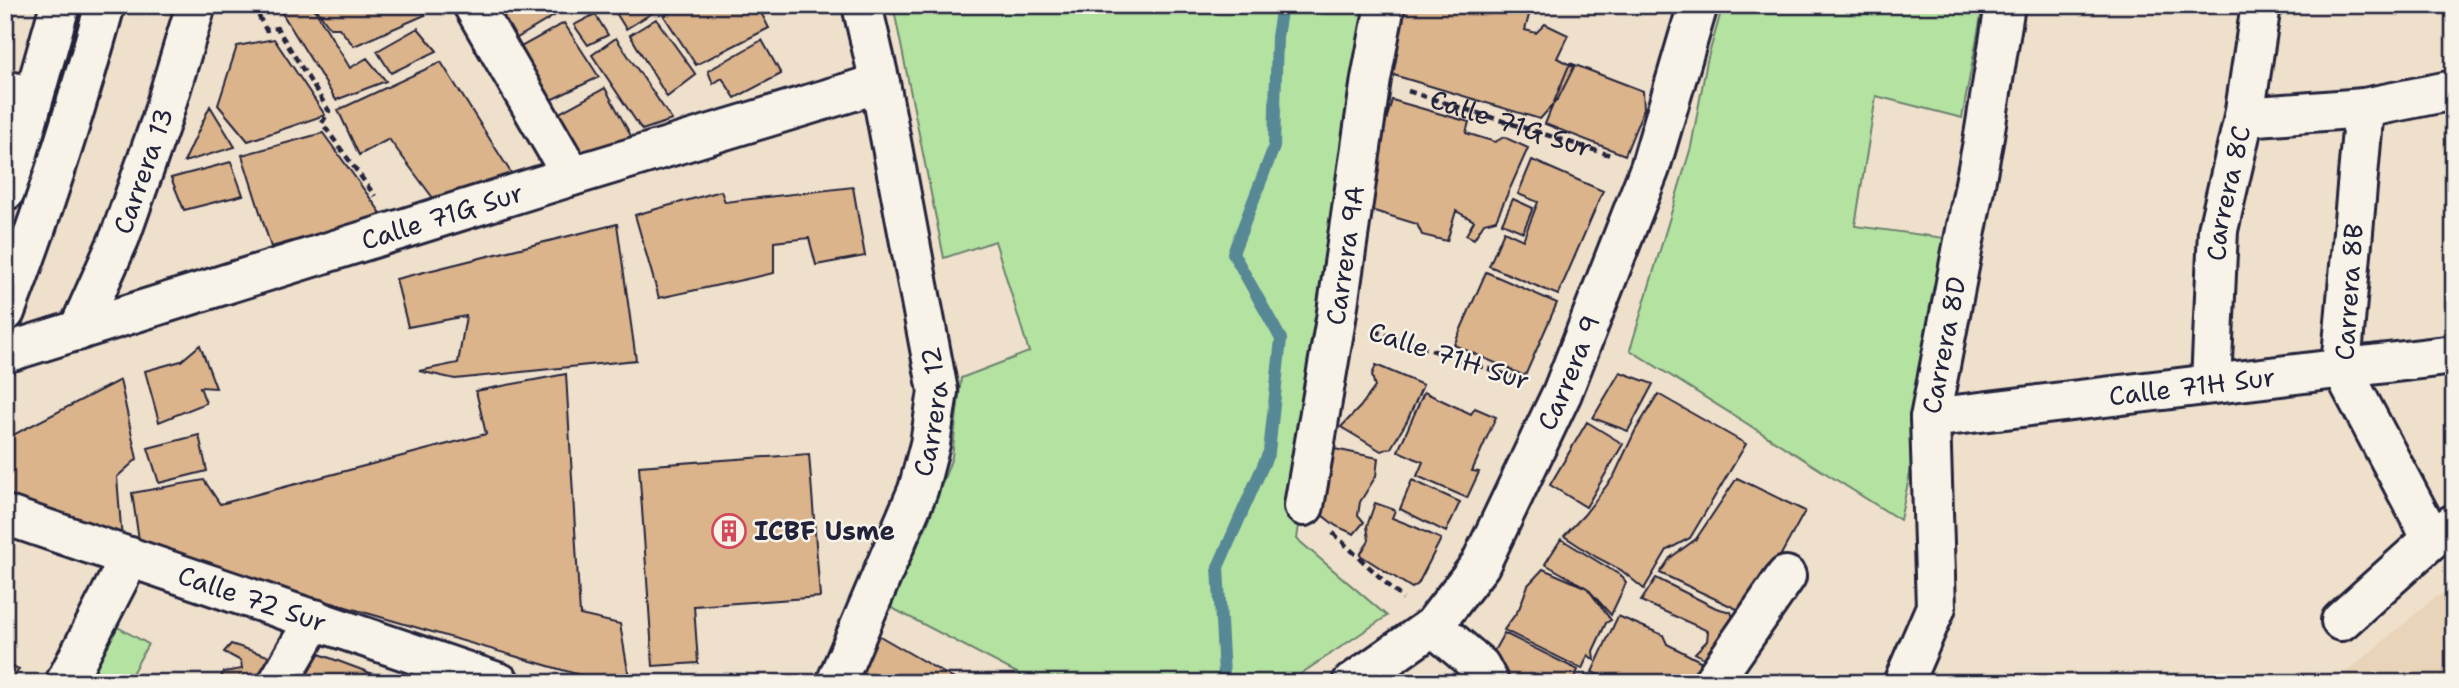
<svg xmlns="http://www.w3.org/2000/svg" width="2459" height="688" font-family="'Shantell Sans',sans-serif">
<rect width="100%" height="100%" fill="#efe0cc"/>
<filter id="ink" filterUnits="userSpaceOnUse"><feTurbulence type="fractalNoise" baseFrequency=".0143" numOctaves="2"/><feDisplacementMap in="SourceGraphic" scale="14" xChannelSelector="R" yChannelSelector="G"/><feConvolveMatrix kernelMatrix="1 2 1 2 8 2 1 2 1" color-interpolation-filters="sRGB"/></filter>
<g filter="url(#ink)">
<!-- built -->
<path fill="#e9d3b9" d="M2454 586V683H2334L2433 599Z"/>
<!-- green -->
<path fill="#b4e2a1" stroke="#6b826e" stroke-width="2" d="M893 5H1373L1297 539 1387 616 1287 683H1015L1021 675 890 607 929 520 952 457 961 378 1029 352 995 241 944 258Z
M1723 5H1983L1962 118 1876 96 1855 226 1960 240 1900 520 1630 350 1691 147 1707 61Z
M112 624 148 644 127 683H82Z"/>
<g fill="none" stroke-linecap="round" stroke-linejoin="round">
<!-- stream -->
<path stroke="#578896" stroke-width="12" d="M1229 683 1224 675 1218 567 1269 452 1281 339 1233 253 1274 147 1277 37 1282 5"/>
</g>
<!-- building -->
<path fill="#dbb48c" stroke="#22223b" stroke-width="2" d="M277 5H312L350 68 367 58 386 81 336 100Z
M314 5H420L425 15 354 46 339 28H330Z
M490 5H559L562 11 507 44Z
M611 5H665L626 29Z
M681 5H757L769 28 696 65 664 16Z
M1397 5H1524L1529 15 1525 30 1536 33 1545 24 1568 35 1557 58 1574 67 1558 99 1540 119 1377 70Z
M595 14 608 35 588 45 574 25Z
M656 19 696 75 667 97 630 35Z
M564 23 599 77 538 106 506 55Z
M418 28 437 51 391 73 377 51Z
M616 38 672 120 642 130 592 55Z
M274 39 325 115 248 141 218 105 237 46Z
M762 40 781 74 735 98 722 78 713 84 708 71Z
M441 62 515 179 433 198 389 139 359 155 338 110Z
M1570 63 1643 91 1644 108 1625 155 1545 124Z
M605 88 636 145 576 160 548 119Z
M1392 100 1469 122 1466 133 1495 142 1504 137 1528 148 1496 220 1484 223 1474 239 1466 235 1474 221 1456 211 1447 241 1422 235 1417 224 1361 207Z
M210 106 235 147 184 162Z
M323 133 383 216 271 247 242 155Z
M1532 160 1603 191 1558 295 1489 266 1504 231 1523 240 1538 202 1518 194Z
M231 162 243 195 184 210 171 178Z
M853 187 865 256 816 265 809 238 774 242V273L659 298 635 215 721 191 725 202Z
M1513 199 1533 208 1523 232 1502 223Z
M617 224 636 360 455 379 419 371 458 363 466 316 408 327 396 279Z
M1486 272 1557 303 1525 376 1454 345Z
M200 345 216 388 200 387 206 403 159 422 145 371 181 361Z
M1376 365 1423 385 1407 421 1391 448 1381 451 1341 427 1360 407 1375 387 1372 375Z
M1620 372 1653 384 1628 431 1593 418Z
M566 374 580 615 620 624 630 683H607L140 547 132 493 204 480 220 504 486 434 476 391Z
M120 380 137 459 117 477 122 540 5 502V439Z
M1424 392 1471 414 1475 408 1496 417 1472 471 1479 472 1467 498 1417 476 1423 462 1398 451Z
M1658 394 1746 444 1690 538 1667 550 1644 589 1621 570 1596 557 1564 536 1584 515 1614 476 1635 431Z
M1587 422 1623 444 1586 507 1550 485Z
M199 435 207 471 159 483 148 448Z
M1330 448 1378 458 1376 476 1360 502 1358 515 1364 522 1354 534 1336 526 1322 515Z
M809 454 820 597 694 606 698 663 653 666 639 466Z
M1737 478 1805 511 1772 571 1739 610 1660 573 1670 558 1696 539Z
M1412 480 1460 502 1446 532 1400 509Z
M1375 503 1395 510 1392 518 1415 527 1441 539 1418 584 1412 588 1360 555 1369 540 1367 526Z
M1561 539 1623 577 1626 583 1611 615 1587 588 1545 564Z
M1543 569 1587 588 1611 620 1606 623 1593 651 1594 660 1588 655 1582 669 1504 630 1519 609 1528 585Z
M1656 578 1716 608 1731 612 1739 634 1716 665 1695 653 1707 641 1708 631 1641 601Z
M1618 616 1663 635 1667 644 1706 664 1707 683H1615L1592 672Z
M1504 633 1578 670 1572 683H1508L1490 658Z
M878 635 961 683H870L854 675Z
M231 644 280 660 264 683H217L224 672 242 669 241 661 224 652Z
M314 652 397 683H379L370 678 368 683H299Z
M5 663 19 669 10 683H5Z
M1585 675 1602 683H1582Z"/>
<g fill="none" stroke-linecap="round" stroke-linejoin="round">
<!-- street casing -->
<g stroke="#22223b" stroke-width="44">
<g id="street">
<path d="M473 5 572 176"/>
<path d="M5 90 33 97"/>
<path d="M2364 108 2341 367 2432 539"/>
<path d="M2244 117 2364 108 2454 90"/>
<path id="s2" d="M78 331 120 237 161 121 196 5"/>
<path id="s3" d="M5 353 572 176 880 83"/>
<path id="s4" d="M2211 383 2218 230 2244 117 2261 5"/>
<path id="s5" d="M1930 418 2454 355"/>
<path id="s6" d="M1304 506 1336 319 1371 79 1385 5"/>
<path id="s7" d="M5 515 500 683"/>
<path d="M2341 621 2432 539 2452 525"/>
<path d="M1433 626 1480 666 1489 683"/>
<path d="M65 683 130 557"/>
<path d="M278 683 315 619"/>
<path id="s8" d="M836 683 918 490 930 444 938 391 880 83 862 5"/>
<path id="s9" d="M1352 683 1433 626 1480 565 1562 393 1650 168 1698 5"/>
<path d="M1712 683 1786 576"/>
<path id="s10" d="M1903 683 1936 607 1930 418 1983 142 2005 5"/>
</g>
</g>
<!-- primary casing -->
<g stroke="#22223b" stroke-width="44">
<path id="primary" d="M5 191 16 160 60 5
M5 312C44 211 76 109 105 5"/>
</g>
<!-- path -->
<g stroke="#22223b" stroke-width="4.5" stroke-dasharray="7 5" stroke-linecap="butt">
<path d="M253 5 266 30 277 28 329 111 322 123 375 196"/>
<path id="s1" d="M1408 91 1610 155"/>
<path d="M1374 331 1522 380"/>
<path d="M1333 533 1403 599"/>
</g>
<!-- street -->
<use href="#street" stroke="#f7f3e8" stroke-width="38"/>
<!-- primary -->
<use href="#primary" stroke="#f7f3e8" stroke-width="38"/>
</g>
</g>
<!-- icons -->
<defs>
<g id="building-ring" transform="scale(1.75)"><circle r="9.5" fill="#f7f3e8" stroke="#d1495b" stroke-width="1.5"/><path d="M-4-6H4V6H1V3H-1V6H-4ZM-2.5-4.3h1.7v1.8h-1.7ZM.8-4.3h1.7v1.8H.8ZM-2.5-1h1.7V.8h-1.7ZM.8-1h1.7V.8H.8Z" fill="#d1495b"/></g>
</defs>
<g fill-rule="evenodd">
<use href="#building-ring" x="729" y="531"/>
</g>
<g text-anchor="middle" stroke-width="5" stroke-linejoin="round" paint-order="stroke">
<!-- street labels -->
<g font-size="26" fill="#22223b" stroke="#f7f3e8">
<text dy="9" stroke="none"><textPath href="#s1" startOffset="108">Calle 71G Sur</textPath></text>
<text dy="9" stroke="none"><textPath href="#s2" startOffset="173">Carrera 13</textPath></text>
<text dy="9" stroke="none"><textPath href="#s4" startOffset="191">Carrera 8C</textPath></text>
<text dy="9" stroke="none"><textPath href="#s3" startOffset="458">Calle 71G Sur</textPath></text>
<text dy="9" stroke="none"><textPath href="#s6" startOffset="254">Carrera 9A</textPath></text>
<text transform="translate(2349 292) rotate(-86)" y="9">Carrera 8B</text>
<text dy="9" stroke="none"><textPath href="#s10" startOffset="346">Carrera 8D</textPath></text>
<text transform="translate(1449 356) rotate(18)" y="9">Calle 71H Sur</text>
<text dy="9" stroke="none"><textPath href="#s9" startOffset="388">Carrera 9</textPath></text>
<text dy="9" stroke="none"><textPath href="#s5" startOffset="264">Calle 71H Sur</textPath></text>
<text dy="9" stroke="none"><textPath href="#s8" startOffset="290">Carrera 12</textPath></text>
<text dy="9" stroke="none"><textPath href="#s7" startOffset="261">Calle 72 Sur</textPath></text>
</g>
<!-- poi labels -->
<g font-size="26" font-weight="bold" fill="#22223b" stroke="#f7f3e8" text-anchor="start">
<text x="754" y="540">ICBF Usme</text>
</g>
</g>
<!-- margin -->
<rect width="2459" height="688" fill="none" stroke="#f7f3e8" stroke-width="28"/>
<rect x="14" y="14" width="2431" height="660" fill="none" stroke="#22223b" stroke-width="2.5" filter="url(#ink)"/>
</svg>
